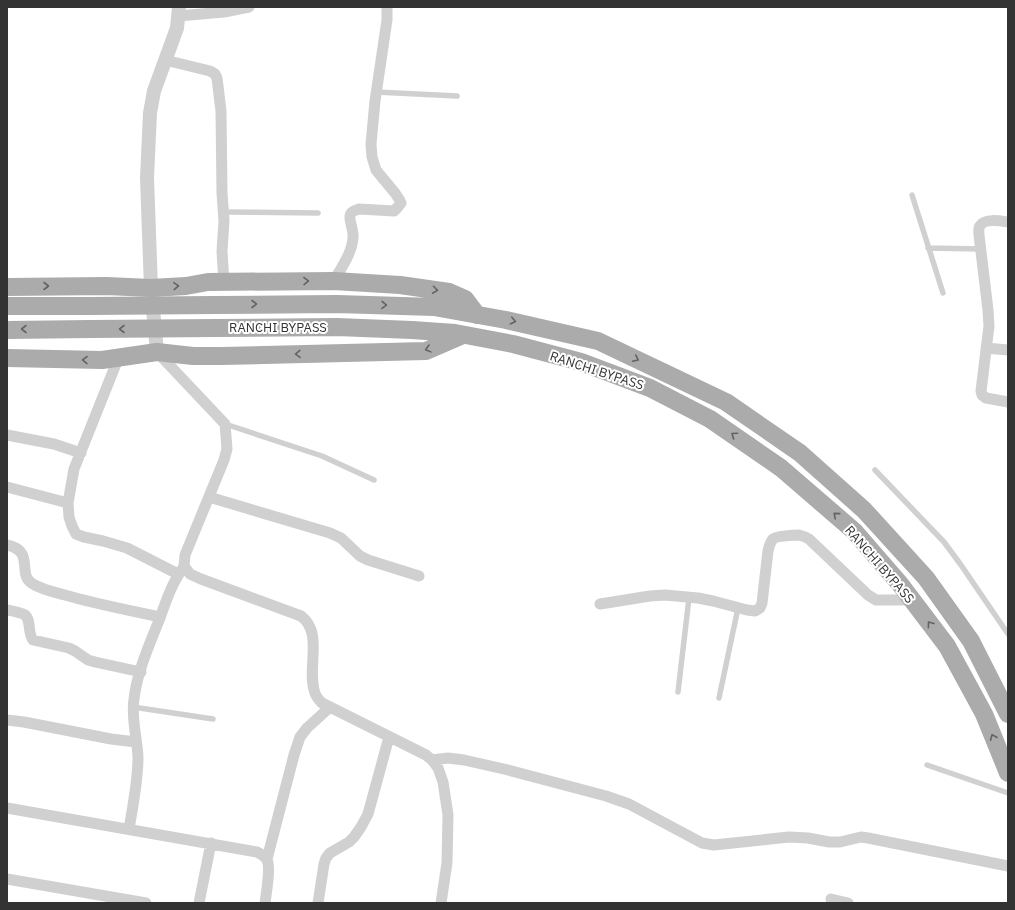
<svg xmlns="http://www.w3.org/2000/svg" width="1015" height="910" font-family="'IBM Plex Sans',sans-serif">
<rect width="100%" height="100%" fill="#fff"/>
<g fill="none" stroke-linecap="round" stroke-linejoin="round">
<!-- service -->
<path stroke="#d0d0d0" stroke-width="5.5" d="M376 92 457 96
M912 195 943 293
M223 212 318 213
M928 248 981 249
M225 424 322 456 374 480
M875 470 944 542 961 565 1008 634
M678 692 689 598
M719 698 738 608
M133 707 213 719
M927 765 1008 793"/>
<!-- minor -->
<path stroke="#d0d0d0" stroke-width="11" d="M178 16 224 12 249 7
M165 60 210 71 215 74 217 78 221 111 222 193 224 221 222 251 224 283
M1008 222C1001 221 984 218 980 226 978 228 979 232 979 235L988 310 989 326 981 391 982 395 986 398 1008 402
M334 281C341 268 352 253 353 238 354 231 349 221 350 216 350 211 356 210 359 209L394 211 397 208 401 203 399 199 395 193 376 170 372 157 371 144 375 101 387 20V7
M986 348 1008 350
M157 352 225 424 227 449 224 460 185 555 184 566 190 574 201 579 301 616C324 633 306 669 315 693 316 697 319 700 322 703L426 755 432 760 438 768 443 782 448 815 447 863 441 903
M118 359 74 469 68 503 69 517 72 526 76 534 84 537 103 541 127 548 178 574
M7 435 54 444 81 453
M7 487 68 503
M209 497 330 533 341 538 360 556 368 560 419 576
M7 545C36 551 16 575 33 584 43 590 54 592 65 595 96 604 128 610 160 617
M600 604 650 596 665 595 698 598 713 601 747 610 755 611 760 608 762 603 768 551C769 547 770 542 773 539 776 536 794 535 799 535 803 536 806 537 809 539L868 595 876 600H912
M7 610C12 611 18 612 23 614 32 617 27 633 33 640L69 648 75 651 88 660 95 662 141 672
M7 720 24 722 111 739 136 742
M432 760 448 758 464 760 508 770 606 796 629 804 702 843 714 845 789 837 808 838 829 842H840L861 837 868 838 1008 866
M7 808 257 852C261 854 265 856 267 860 271 867 266 894 265 903
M129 829C133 805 138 781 138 757 137 738 131 718 134 699 137 672 150 643 160 618 166 601 172 583 183 568
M267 859 294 755 300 737 307 728 330 707
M7 879 146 903
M831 899 848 903
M199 903 211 843
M318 903 324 864 326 858 330 853 349 842 354 837 361 827 368 814 389 737"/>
<!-- tertiary -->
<path stroke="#d0d0d0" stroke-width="14" d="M157 352 151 288 147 178 150 113 154 91 177 28 179 7"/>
<!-- primary -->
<path stroke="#ababab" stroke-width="18" d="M7 287 106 286 151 288 186 286 208 282 334 281 400 285 449 292 465 299 477 315
M215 305 337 304 434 307 506 320 598 341 726 402 800 453 864 510 926 578 971 641 1008 714
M7 306H90
M217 328 337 327 412 330 455 333 513 344 581 362 650 388 710 419 781 468 854 531 900 584 947 646 984 714 1008 773
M7 330 91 329
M7 358 102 360 157 352 193 356H222L426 351 463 335"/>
<!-- primary-bridge -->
<path stroke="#ababab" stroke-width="18" d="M90 306 215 305
M91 329 217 328"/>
</g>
<!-- one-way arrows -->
<defs><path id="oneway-chevron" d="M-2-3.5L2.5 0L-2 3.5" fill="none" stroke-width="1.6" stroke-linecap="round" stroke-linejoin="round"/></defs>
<g stroke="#636363">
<use href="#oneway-chevron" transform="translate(306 281) rotate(-1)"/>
<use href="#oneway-chevron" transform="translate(46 286)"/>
<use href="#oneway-chevron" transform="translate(176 286) rotate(-3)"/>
<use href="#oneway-chevron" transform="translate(435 290) rotate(8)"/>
<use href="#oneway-chevron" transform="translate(254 304)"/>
<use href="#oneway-chevron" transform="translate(384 305) rotate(2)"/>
<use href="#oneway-chevron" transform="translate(513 321) rotate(13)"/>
<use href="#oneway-chevron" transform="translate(24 329) rotate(180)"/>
<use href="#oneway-chevron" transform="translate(122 329) rotate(180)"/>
<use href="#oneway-chevron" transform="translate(428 349) rotate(165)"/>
<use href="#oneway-chevron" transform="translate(298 354) rotate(178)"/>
<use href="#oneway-chevron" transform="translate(636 359) rotate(25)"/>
<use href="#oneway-chevron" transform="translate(85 360) rotate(-179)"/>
<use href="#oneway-chevron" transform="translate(734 435) rotate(-145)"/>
<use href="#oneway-chevron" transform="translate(836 515) rotate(-139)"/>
<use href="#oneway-chevron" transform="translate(930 624) rotate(-127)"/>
<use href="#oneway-chevron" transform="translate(993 737) rotate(-112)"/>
</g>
<g text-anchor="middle" stroke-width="4" stroke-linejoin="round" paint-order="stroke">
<!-- street labels -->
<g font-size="13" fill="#333" stroke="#fff">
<text x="278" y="332">RANCHI BYPASS</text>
<text transform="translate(597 370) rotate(18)" y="5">RANCHI BYPASS</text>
<text transform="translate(880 564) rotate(49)" y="5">RANCHI BYPASS</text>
</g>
</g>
<!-- border -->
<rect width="1015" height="910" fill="none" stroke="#333333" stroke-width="16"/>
</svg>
